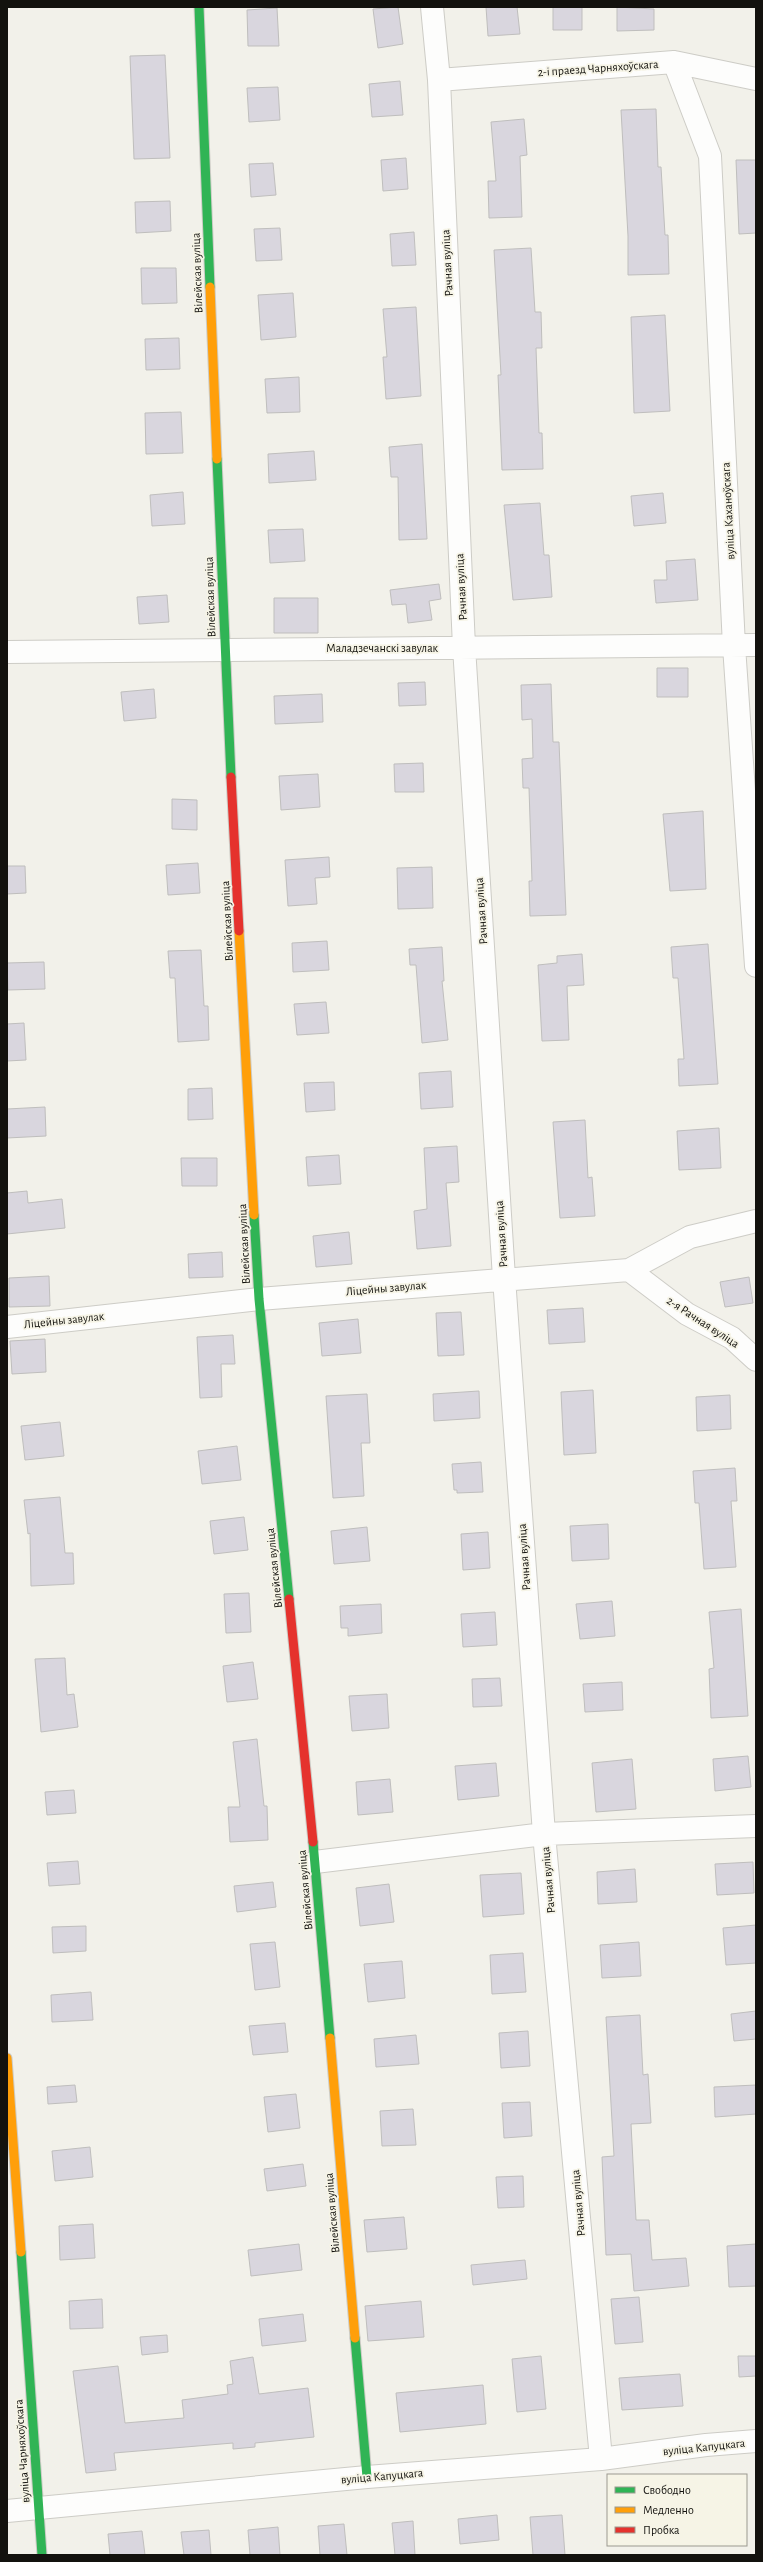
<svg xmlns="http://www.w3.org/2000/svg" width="763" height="2562" font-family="'Alegreya Sans',sans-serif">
<rect width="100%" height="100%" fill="#f2f1ea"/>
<!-- building -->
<path fill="#d9d6de" stroke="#bfbebd" d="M398 7 403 44 378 48 373 9Z
M486 7H517L520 34 488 36Z
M553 7H582V30H553Z
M617 7 654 9V30L617 31Z
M277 8 279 46H248L247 10Z
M165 55 170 158 134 159 130 56Z
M400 81 403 115 372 117 369 84Z
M278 87 280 120 249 122 247 88Z
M656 109 658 167H661L665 235H668L669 274 628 275V236L621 110Z
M524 119 527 155 520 156 522 217 489 218 488 181H496L491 122Z
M406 158 408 189 383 191 381 160Z
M736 160H756V233L739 234Z
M273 163 276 195 251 197 249 164Z
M170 201 171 231 136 233 135 202Z
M280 228 282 260 256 261 254 229Z
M414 232 416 265 392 266 390 234Z
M531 248 535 312H541L542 348H536L539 433H542L543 469 502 470 498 375H501L494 250Z
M141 268H176L177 303 142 304Z
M293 293 296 337 261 340 258 295Z
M416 307 421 396 386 399 383 357H387L383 309Z
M665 315 670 411 634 413 631 317Z
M179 338 180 369 146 370 145 339Z
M299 377 300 412 267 413 265 379Z
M181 412 183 453 146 454 145 413Z
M422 444 427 539 399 540 398 477H391L389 447Z
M314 451 316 480 269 483 268 454Z
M183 492 185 524 152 526 150 495Z
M663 493 666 523 634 526 631 496Z
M540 503 544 555H549L552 597 513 600 504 505Z
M303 529 305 561 270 563 268 530Z
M695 559 698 600 656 603 654 580H667L666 561Z
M439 584 441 599 429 601 432 620 408 623 406 604 392 605 390 590Z
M167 595 169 622 139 624 137 597Z
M274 598H318V633H274Z
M657 668H688V697H657Z
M425 682 426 705 399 706 398 683Z
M551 684 553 742H559L566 915 530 916 529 881H532L529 788H523L522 759 533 758 532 719 522 720 521 685Z
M154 689 156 718 124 721 121 692Z
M322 694 323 722 275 724 274 696Z
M423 763 424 792H395L394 764Z
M318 774 320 807 281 810 279 776Z
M172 799 197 800V830L172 829Z
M703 811 706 889 670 891 663 814Z
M329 857 330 877 315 878 317 904 288 906 285 860Z
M198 863 200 893 168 895 166 865Z
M7 866H25L26 893 7 894Z
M432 867 433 908 398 909 397 868Z
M327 941 329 970 293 972 292 943Z
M708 944 718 1084 679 1086 678 1059H684L678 978H673L671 947Z
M442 947 444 981H442L448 1040 422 1043 416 965H410L409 949Z
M201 950 204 1006H208L209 1040 178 1042 175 978H170L168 951Z
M582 954 584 985 567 986 569 1040 542 1041 538 965 557 963V956Z
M44 962 45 989 8 990 7 963Z
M326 1002 329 1033 297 1035 294 1004Z
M24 1023 26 1060 7 1061V1024Z
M451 1071 453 1107 421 1109 419 1073Z
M334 1082 335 1110 306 1112 304 1083Z
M212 1088 213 1119 188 1120V1089Z
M45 1107 46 1136 7 1138V1109Z
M585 1120 588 1178 592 1177 595 1216 560 1218 553 1122Z
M719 1128 721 1168 679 1170 677 1131Z
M457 1146 459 1182 446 1183 451 1246 417 1249 414 1211 427 1209 424 1148Z
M339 1155 341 1184 308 1186 306 1157Z
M181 1158H217V1186H182Z
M27 1191 28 1203 62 1199 65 1228 7 1234V1193Z
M349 1232 352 1264 316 1267 313 1236Z
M222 1252 223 1277 189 1278 188 1254Z
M49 1276 50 1306 9 1307V1278Z
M749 1277 753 1303 725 1307 720 1282Z
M583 1308 585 1342 549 1344 547 1310Z
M461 1312 464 1355 438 1356 436 1313Z
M358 1319 361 1353 322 1356 319 1323Z
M233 1335 235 1364H221L222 1397 200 1398 197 1337Z
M45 1339 46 1372 12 1374 10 1341Z
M593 1390 596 1453 564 1455 561 1392Z
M479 1391 480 1418 434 1421 433 1394Z
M367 1394 370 1443H361L364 1496 333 1498 326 1396Z
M730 1395 731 1429 697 1431 696 1397Z
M60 1422 64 1456 25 1460 21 1426Z
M237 1446 241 1480 202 1484 198 1451Z
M481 1462 483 1492 457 1493V1490H454L452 1464Z
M735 1468 737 1501H731L736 1567 704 1569 699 1503H695L693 1471Z
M60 1497 65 1553H73L74 1584 31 1586 30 1533 28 1534 24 1500Z
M244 1517 248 1550 214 1554 210 1521Z
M608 1524 609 1559 572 1561 570 1526Z
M367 1527 370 1561 334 1564 331 1531Z
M488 1532 490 1568 463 1570 461 1534Z
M249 1593 251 1632 226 1633 224 1594Z
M612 1601 615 1636 580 1639 576 1604Z
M381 1604 382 1633 348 1636V1628H341L340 1606Z
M741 1609 748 1716 711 1718 709 1669 714 1668 709 1612Z
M495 1612 497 1645 463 1647 461 1614Z
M65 1658 67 1695 74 1694 78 1727 41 1732 35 1659Z
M253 1662 258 1699 227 1702 223 1666Z
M500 1678 502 1706 473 1707 472 1679Z
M622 1682 623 1710 585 1712 583 1684Z
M387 1694 389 1728 352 1731 349 1696Z
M257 1739 264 1806H267L268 1840 230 1842 228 1807H240L233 1742Z
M748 1756 751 1787 715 1791 713 1759Z
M632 1759 636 1809 596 1812 592 1763Z
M496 1763 499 1796 458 1800 455 1766Z
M390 1779 393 1812 358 1815 356 1782Z
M74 1790 76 1813 47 1815 45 1792Z
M78 1861 80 1884 49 1886 47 1863Z
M753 1862 754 1893 717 1895 715 1864Z
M635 1869 637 1902 598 1904 597 1872Z
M521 1873 524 1914 483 1917 480 1875Z
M273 1882 276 1907 237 1912 234 1886Z
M389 1884 394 1922 360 1926 356 1888Z
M756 1925V1963L726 1965 723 1928Z
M86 1926V1951L53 1953 52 1927Z
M275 1942 280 1987 255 1990 250 1944Z
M639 1942 641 1976 602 1978 600 1945Z
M523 1953 526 1992 492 1994 490 1955Z
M402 1961 405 1998 368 2002 364 1964Z
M91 1992 93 2020 52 2022 51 1995Z
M756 2011V2039L734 2041 731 2014Z
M640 2015 643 2075 648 2074 651 2123 631 2124 636 2220H649L652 2260 686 2258 689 2286 634 2291 631 2254 606 2255 602 2157 614 2156 606 2017Z
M285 2023 288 2052 253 2055 249 2026Z
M528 2031 530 2066 501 2068 499 2033Z
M416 2035 419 2064 376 2067 374 2039Z
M75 2085 77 2102 48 2104 47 2087Z
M756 2085V2114L715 2117 714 2087Z
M296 2094 300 2128 268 2132 264 2097Z
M530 2102 532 2136 504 2138 502 2103Z
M413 2109 416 2145 382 2146 380 2111Z
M90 2147 93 2177 55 2181 52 2151Z
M303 2164 306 2186 267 2191 264 2169Z
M523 2176 524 2207 498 2208 496 2177Z
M404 2217 407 2249 367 2252 364 2220Z
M93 2224 95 2258 60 2260 59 2226Z
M299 2244 302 2270 251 2276 248 2250Z
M756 2244V2286L729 2287 727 2246Z
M525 2260 527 2279 473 2285 471 2265Z
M639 2297 643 2342 615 2344 611 2299Z
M102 2299 103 2328 70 2329 69 2301Z
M421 2301 424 2337 368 2341 365 2306Z
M303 2314 306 2341 262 2346 259 2319Z
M167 2335 168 2352 142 2355 140 2337Z
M541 2356 546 2409 517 2412 512 2359Z
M738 2356H756V2376L739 2377Z
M253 2357 259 2394 308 2388 314 2437 255 2443V2447L233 2449V2443L114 2453 116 2470 86 2473 73 2371 118 2366 125 2423 184 2418 182 2400 228 2394 227 2385 233 2384 230 2361Z
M680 2374 683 2406 622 2410 619 2378Z
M483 2385 486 2424 400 2432 396 2393Z
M497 2515 499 2540 460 2544 458 2519Z
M562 2515 565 2555H533L530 2517Z
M413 2521 415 2555H395L392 2523Z
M344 2524 347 2555H320L318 2526Z
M278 2527 280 2555H250L248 2530Z
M209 2530 211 2555H184L181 2532Z
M142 2531 145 2555H110L108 2534Z"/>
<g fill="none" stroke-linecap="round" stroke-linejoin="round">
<!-- street casing -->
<g stroke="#cdccc6" stroke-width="24">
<path id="street" d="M432 7 439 80 464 647 504 1278 544 1834 601 2459
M674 62 710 156 734 646 756 966
M439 80 674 62 756 79
M7 652 756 645
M629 1270 687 1314 732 1338 756 1360
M7 1327 259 1299 629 1270 690 1237 756 1221
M315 1862 544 1834 756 1826
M7 2511 367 2477 601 2459 706 2445 756 2441"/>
</g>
<!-- fast casing -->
<g stroke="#cdccc6" stroke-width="11">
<path id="fast" d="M199 7 210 287
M217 459 231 777
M254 1215 259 1299 289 1599
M313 1842 330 2038
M21 2252 42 2555
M355 2338 367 2477"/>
</g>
<!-- slow casing -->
<g stroke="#cdccc6" stroke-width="11">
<path id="slow" d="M210 287 217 459
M239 931 254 1215
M330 2038 355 2338
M7 2058 21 2252"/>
</g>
<!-- jam casing -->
<g stroke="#cdccc6" stroke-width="11">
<path id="jam" d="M231 777 239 931
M289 1599 313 1842"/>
</g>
<!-- street -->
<use href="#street" stroke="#fdfdfc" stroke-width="22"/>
<!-- fast -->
<use href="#fast" stroke="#30b455" stroke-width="9"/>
<!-- slow -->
<use href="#slow" stroke="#ff9f0a" stroke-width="9"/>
<!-- jam -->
<use href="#jam" stroke="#e5322d" stroke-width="9"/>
</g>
<g text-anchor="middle" stroke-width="3.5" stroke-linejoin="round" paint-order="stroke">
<!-- street labels -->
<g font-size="12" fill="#13120e" stroke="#f6f4e6">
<text transform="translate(598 68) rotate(-4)" y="4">2-і праезд Чарняхоўскага</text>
<text transform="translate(447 263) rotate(-93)" y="4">Рачная вуліца</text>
<text transform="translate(197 273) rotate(-92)" y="4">Вілейская вуліца</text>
<text transform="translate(728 511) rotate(-93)" y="4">вуліца Каханоўскага</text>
<text transform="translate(461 587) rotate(-93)" y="4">Рачная вуліца</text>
<text transform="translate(210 597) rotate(-92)" y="4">Вілейская вуліца</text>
<text x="382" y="652">Маладзечанскі завулак</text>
<text transform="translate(481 911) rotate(-94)" y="4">Рачная вуліца</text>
<text transform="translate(227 921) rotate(-93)" y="4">Вілейская вуліца</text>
<text transform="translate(501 1234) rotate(-94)" y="4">Рачная вуліца</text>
<text transform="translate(244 1244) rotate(-93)" y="4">Вілейская вуліца</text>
<text transform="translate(386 1288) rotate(-5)" y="4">Ліцейны завулак</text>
<text transform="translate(64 1320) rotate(-6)" y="4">Ліцейны завулак</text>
<text transform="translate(703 1322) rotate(33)" y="4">2-я Рачная вуліца</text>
<text transform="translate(524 1557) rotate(-94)" y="4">Рачная вуліца</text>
<text transform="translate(274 1568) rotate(-96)" y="4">Вілейская вуліца</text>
<text transform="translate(548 1880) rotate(-95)" y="4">Рачная вуліца</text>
<text transform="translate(305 1890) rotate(-95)" y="4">Вілейская вуліца</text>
<text transform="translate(578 2203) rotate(-95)" y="4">Рачная вуліца</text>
<text transform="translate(332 2213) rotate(-95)" y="4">Вілейская вуліца</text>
<text transform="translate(704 2447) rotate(-6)" y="4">вуліца Капуцкага</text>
<text transform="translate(22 2451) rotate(-94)" y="4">вуліца Чарняхоўскага</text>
<text transform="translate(382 2476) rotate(-5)" y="4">вуліца Капуцкага</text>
</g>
</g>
<!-- border -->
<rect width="763" height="2562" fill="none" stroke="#13120e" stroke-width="16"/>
<!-- legend -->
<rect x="607" y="2474" width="140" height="72" fill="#f6f4e6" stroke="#9b9a90"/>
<rect x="615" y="2487" width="20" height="6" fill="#30b455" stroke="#9b9a90"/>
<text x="643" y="2494" font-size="12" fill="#13120e">Свободно</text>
<rect x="615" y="2507" width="20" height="6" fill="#ff9f0a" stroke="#9b9a90"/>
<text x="643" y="2514" font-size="12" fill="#13120e">Медленно</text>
<rect x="615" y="2527" width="20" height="6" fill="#e5322d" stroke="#9b9a90"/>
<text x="643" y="2534" font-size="12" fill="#13120e">Пробка</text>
</svg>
